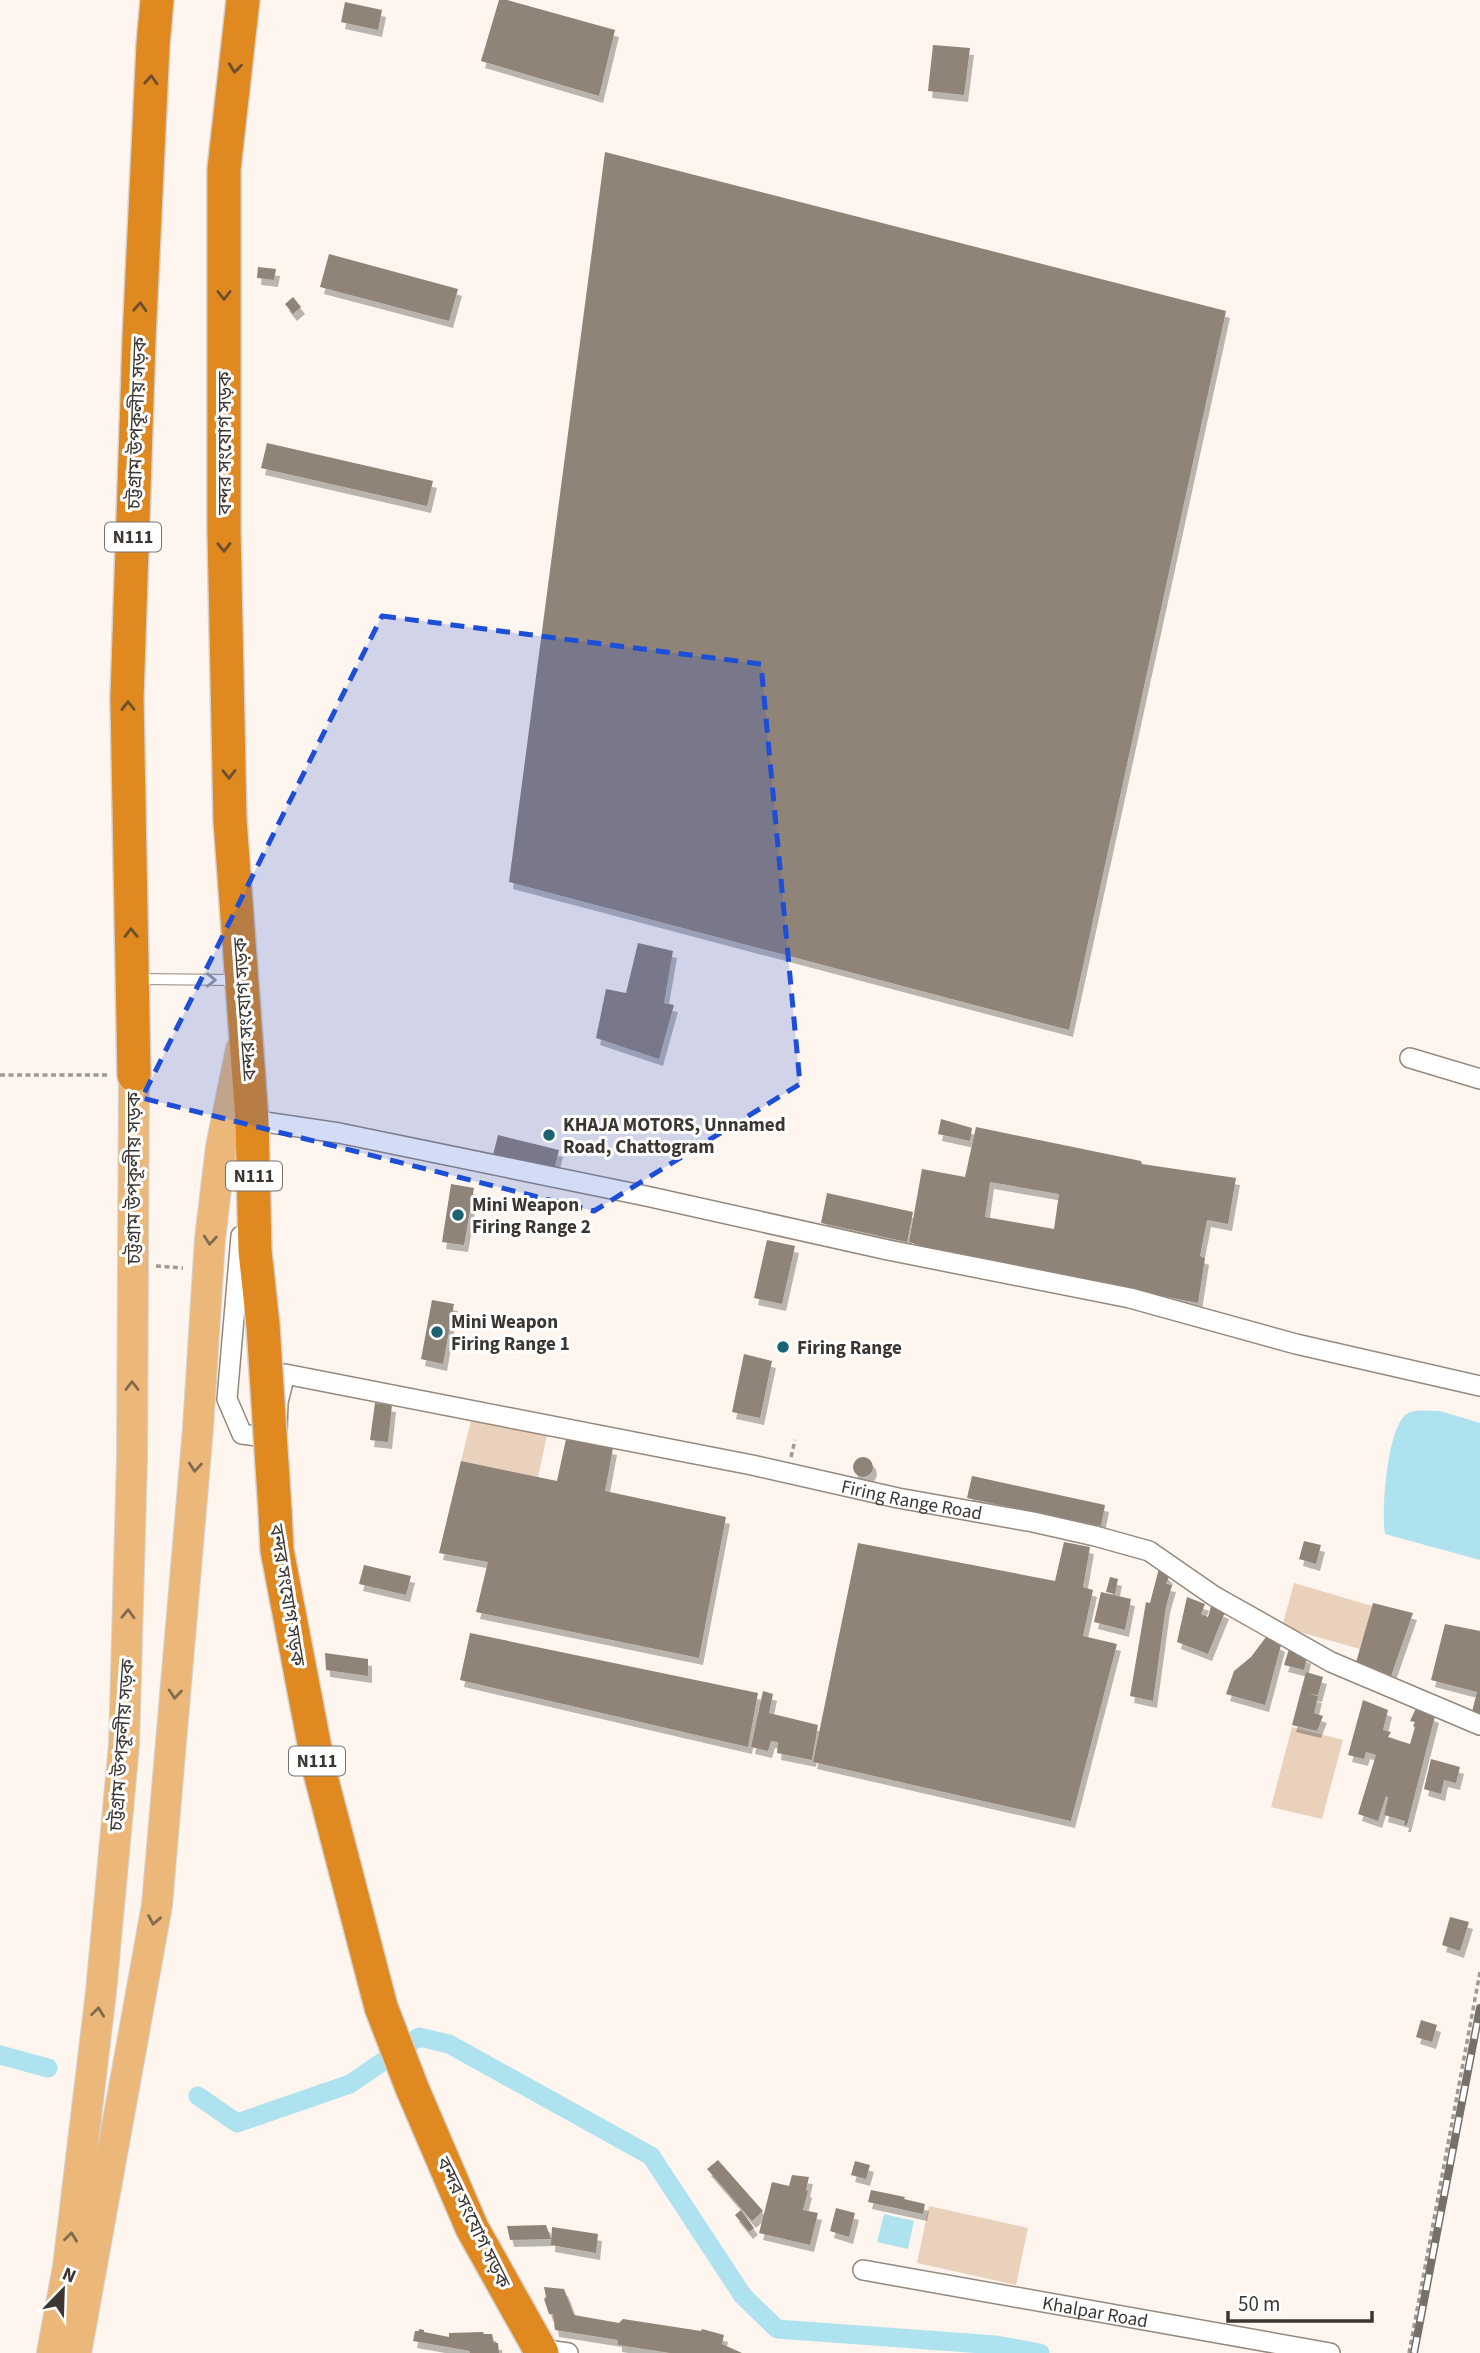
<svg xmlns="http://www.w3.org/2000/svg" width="1480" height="2353" font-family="'Source Sans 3','Noto Sans Bengali',sans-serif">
<defs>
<filter id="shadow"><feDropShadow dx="4" dy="7" stdDeviation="0" flood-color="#0004"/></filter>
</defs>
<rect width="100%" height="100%" fill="#fef5ee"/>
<!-- green -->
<path fill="#e9d1bc" d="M471 1421 547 1435 538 1477 461 1461Z
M1294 1583 1372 1606 1360 1649 1282 1627Z
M1292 1727 1343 1740 1322 1819 1271 1807Z
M929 2206 1028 2228 1016 2285 917 2263Z"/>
<!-- water -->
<path fill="#afe2ef" d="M1440 1411 1480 1423V1560L1385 1534C1381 1512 1387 1424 1408 1413 1416 1409 1431 1411 1440 1411Z
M884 2214 914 2221 908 2249 877 2242Z"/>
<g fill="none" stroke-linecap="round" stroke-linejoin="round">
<!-- canal -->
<path stroke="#afe2ef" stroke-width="19" d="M0 2055 48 2068
M198 2096 237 2123 350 2084 419 2037 449 2044 651 2156 743 2296 777 2329 996 2345 1040 2353"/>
</g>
<!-- building -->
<path fill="#908378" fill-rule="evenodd" filter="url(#shadow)" d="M499 0H507L615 30 599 96 481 61Z
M345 2 382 10 378 30 341 22Z
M933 45 970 48 964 95 928 91Z
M605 152 1226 311 1069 1030 509 882Z
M329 254 458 289 449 321 320 287Z
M258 267 276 269 274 280 257 278Z
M293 297 301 307 293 314 285 304Z
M267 443 433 481 427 506 261 468Z
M638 943 673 951 664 1003 674 1005 659 1059 596 1038 606 989 626 993Z
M941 1119 972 1128 970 1141 938 1134Z
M976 1127 1141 1161 1142 1164 1236 1178 1228 1224 1207 1220 1200 1256 1205 1258 1198 1303 941 1252 909 1242 922 1169 965 1177ZM990 1182 1059 1194 1054 1229 985 1217Z
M498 1135 559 1150 554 1170 493 1155Z
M451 1184 474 1188 464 1245 442 1242Z
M827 1193 913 1212 907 1242 821 1223Z
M767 1240 795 1246 782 1304 754 1298Z
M432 1300 454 1304 443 1364 421 1359Z
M744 1354 772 1361 760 1418 732 1412Z
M375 1403 392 1405 388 1442 370 1440Z
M566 1439 613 1448 605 1491 726 1517 699 1658 476 1612 488 1562 439 1553 461 1461 557 1481Z
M853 1467a10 10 0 1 1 20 0a10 10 0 1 1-20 0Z
M972 1476 1105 1505 1101 1526 967 1498Z
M1304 1541 1321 1545 1316 1564 1299 1559Z
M1064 1542 1090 1547 1083 1587 1093 1590 1083 1636 1117 1644 1071 1821 813 1762 858 1543 1055 1581Z
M364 1565 411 1576 406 1595 359 1584Z
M1159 1568 1169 1577 1166 1584 1172 1585 1166 1606 1153 1701 1130 1696 1146 1602 1150 1603Z
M1110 1577 1118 1579 1115 1594 1106 1592Z
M1101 1592 1131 1599 1125 1630 1094 1622Z
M1187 1597 1205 1604 1201 1614 1208 1617 1211 1606 1225 1612 1208 1654 1177 1642Z
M1373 1603 1413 1613 1389 1682 1355 1666Z
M1445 1624 1480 1631V1719L1471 1716 1477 1692 1431 1680Z
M470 1633 758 1693 748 1747 460 1680Z
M1266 1637 1281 1645 1265 1705 1226 1694 1234 1671 1251 1657Z
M1289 1649 1307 1657 1304 1670 1284 1665Z
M325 1653 368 1659V1676L326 1670Z
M1306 1672 1323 1677 1318 1695 1308 1694 1318 1696 1314 1713 1323 1716 1317 1731 1292 1725Z
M763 1691 773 1694 769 1713 818 1725 812 1760 777 1753 778 1742 771 1741 768 1751 751 1747Z
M1363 1700 1388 1710 1383 1730 1391 1732 1388 1737 1410 1744 1415 1727 1413 1726 1415 1722 1410 1721 1416 1708 1435 1716 1407 1825H1404L1405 1821 1384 1815 1388 1798 1386 1796 1378 1821 1358 1814 1376 1755 1366 1752 1364 1759 1348 1755Z
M1431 1759 1460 1767 1456 1783 1444 1780 1441 1794 1424 1789Z
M1450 1917 1469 1922 1460 1951 1442 1945Z
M1421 2020 1437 2025 1432 2042 1416 2037Z
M718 2160 763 2211 752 2221 707 2169Z
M855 2161 870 2165 866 2179 851 2175Z
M792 2175 809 2177 806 2190 808 2191 803 2210 818 2213 810 2245 759 2233 772 2182 789 2186Z
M871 2190 905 2197 904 2199 925 2204 923 2214 868 2202Z
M836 2208 855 2213 849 2237 830 2231Z
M741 2210 754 2228 749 2232 735 2215Z
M546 2225 551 2239 510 2240 507 2226Z
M552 2227 598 2234 596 2253 551 2245Z
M544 2287 564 2289 574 2315 619 2323 623 2319 701 2331 702 2329 724 2335 722 2344 742 2353H670L618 2345V2340L555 2330 553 2314H549L544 2299 546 2297Z
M419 2329 424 2330V2332L449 2337V2333L483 2332 484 2334H492L494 2343H498L499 2353H470V2351L413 2341 415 2331H419Z"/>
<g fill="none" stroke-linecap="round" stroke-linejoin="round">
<!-- lane casing -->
<g stroke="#95887d" stroke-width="12">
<path id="lane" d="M136 979 237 980"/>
</g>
<!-- street casing -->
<g stroke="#95887d" stroke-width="22">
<g id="street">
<path d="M1410 1058 1480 1079"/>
<path d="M252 1120 339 1133 646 1196 888 1250 1130 1298 1296 1344 1480 1386"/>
<path id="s1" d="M241 1236 227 1399 242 1434 263 1437 277 1432 278 1402 285 1374 752 1465 898 1498 1033 1522 1095 1536 1149 1551 1214 1596 1331 1662 1480 1725"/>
<path id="s2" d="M863 2270 1330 2353"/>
<path d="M540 2349 568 2353"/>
</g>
</g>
<!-- primary casing -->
<g stroke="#d4d3d2" stroke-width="32">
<path id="primary" d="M52 2353 68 2267 101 1992 124 1745 132 1459 134 1075
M76 2353 157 1905 198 1428 210 1239 221 1147 241 1049"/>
</g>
<!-- highway casing -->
<g stroke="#d4d3d2" stroke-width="36">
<path id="highway" d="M243 0 224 169V530L230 820 252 1120 255 1251 263 1325
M134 1075 127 698 139 339 153 45 157 0
M275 1511 277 1550 319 1769 381 2007 412 2088 472 2228 542 2353"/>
</g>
<!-- path -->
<path stroke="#a09993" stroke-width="3.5" stroke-dasharray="5 3.5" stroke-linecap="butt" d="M0 1075H110
M156 1266 183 1268
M791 1457 795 1440
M1409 2353 1480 1972"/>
<!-- lane -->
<use href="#lane" stroke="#fff" stroke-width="10"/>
<!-- street -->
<use href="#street" stroke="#fff" stroke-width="19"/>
<!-- primary -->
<use href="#primary" stroke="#ecb879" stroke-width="30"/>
<!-- highway -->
<use href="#highway" stroke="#df8920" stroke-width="33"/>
<!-- rail casing -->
<g stroke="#76706b" stroke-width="8">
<path id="rail" d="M1414 2353 1480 2008"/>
</g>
<!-- rail -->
<use href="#rail" stroke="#fff" stroke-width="5" stroke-dasharray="16" stroke-linecap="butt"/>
<!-- highway-bridge casing -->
<g stroke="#d4d3d2" stroke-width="36" stroke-linecap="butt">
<path id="highway-bridge" d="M263 1325 275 1511"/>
</g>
<!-- highway-bridge -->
<use href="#highway-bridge" stroke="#df8920" stroke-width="33"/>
</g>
<!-- one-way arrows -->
<defs><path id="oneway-chevron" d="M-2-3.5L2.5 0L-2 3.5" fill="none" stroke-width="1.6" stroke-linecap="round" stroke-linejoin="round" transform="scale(1.75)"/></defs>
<g stroke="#6c4f2c">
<use href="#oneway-chevron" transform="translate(235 68) rotate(97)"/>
<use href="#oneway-chevron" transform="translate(151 80) rotate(-87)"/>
<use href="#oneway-chevron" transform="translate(224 295) rotate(90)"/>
<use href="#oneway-chevron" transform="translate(140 307) rotate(-87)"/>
<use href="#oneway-chevron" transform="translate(224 547) rotate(89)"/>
<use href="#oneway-chevron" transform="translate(128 706) rotate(-91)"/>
<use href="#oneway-chevron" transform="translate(229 774) rotate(89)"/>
<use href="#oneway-chevron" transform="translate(131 933) rotate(-91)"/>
</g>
<use stroke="#9d9a98" href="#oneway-chevron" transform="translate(211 980) rotate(1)"/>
<g stroke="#826a4e">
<use href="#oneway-chevron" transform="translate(210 1240) rotate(95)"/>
<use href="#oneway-chevron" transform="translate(132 1386) rotate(-90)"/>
<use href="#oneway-chevron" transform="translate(195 1467) rotate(95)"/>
<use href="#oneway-chevron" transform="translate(128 1614) rotate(-88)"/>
<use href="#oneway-chevron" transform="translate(175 1694) rotate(95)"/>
<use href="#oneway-chevron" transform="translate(154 1920) rotate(100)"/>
<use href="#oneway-chevron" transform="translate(98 2012) rotate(-83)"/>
<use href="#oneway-chevron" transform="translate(71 2237) rotate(-83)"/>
</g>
<!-- marked area -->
<path fill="#1d4ed8" fill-opacity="0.2" stroke="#1d4ed8" stroke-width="5" stroke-dasharray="14 9" stroke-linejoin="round" d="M382 616 761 664 800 1084 594 1211 142 1098Z"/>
<!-- markers -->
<g fill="#1b6272" stroke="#fff" stroke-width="2.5">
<circle cx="549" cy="1135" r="7"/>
<circle cx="458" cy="1215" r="7"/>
<circle cx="437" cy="1332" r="7"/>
<circle cx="783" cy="1347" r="7"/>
</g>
<g text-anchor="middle" stroke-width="6" stroke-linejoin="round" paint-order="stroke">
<!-- shield labels -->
<g fill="#fff" stroke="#76726f" stroke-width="2">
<rect x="105" y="522.5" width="56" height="29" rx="5"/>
<rect x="226" y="1161.5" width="56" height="29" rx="5"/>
<rect x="289" y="1746.5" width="56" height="29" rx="5"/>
</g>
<g font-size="18" font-weight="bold" fill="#3b3631">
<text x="133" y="543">N111</text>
<text x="254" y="1182">N111</text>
<text x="317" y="1767">N111</text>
</g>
<!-- street labels -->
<g font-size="19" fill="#3b3631" stroke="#fff">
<text transform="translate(136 423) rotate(-88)" y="7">চট্টগ্রাম উপকূলীয় সড়ক</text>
<text transform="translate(224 443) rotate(-90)" y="7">বন্দর সংযোগ সড়ক</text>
<text transform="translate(244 1009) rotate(-94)" y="7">বন্দর সংযোগ সড়ক</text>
<text transform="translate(133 1178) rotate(-90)" y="7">চট্টগ্রাম উপকূলীয় সড়ক</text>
<text dy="7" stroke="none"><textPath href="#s1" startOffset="936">Firing Range Road</textPath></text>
<text transform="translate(288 1595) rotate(81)" y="7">বন্দর সংযোগ সড়ক</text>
<text transform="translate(121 1745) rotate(-86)" y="7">চট্টগ্রাম উপকূলীয় সড়ক</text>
<text transform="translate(474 2222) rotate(64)" y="7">বন্দর সংযোগ সড়ক</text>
<text dy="7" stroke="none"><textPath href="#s2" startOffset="236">Khalpar Road</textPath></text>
</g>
<!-- poi labels -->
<g font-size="19" font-weight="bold" fill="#3b3631" stroke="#fff" text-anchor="start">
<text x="563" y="1131">KHAJA MOTORS, Unnamed<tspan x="563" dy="22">Road, Chattogram</tspan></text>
<text x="472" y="1211">Mini Weapon<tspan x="472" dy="22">Firing Range 2</tspan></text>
<text x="451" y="1328">Mini Weapon<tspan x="451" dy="22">Firing Range 1</tspan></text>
<text x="797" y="1354">Firing Range</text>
</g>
</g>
<!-- north arrow -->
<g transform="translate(63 2290) rotate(23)" stroke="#ffffff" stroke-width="5" paint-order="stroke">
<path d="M0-5L12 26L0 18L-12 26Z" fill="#3b3631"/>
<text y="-10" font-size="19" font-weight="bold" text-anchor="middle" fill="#3b3631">N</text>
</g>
<!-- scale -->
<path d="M1228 2311v10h144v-10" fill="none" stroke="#3b3631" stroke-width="3.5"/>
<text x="1238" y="2311" font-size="21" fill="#3b3631" stroke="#ffffff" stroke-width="5" paint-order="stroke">50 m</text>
</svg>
